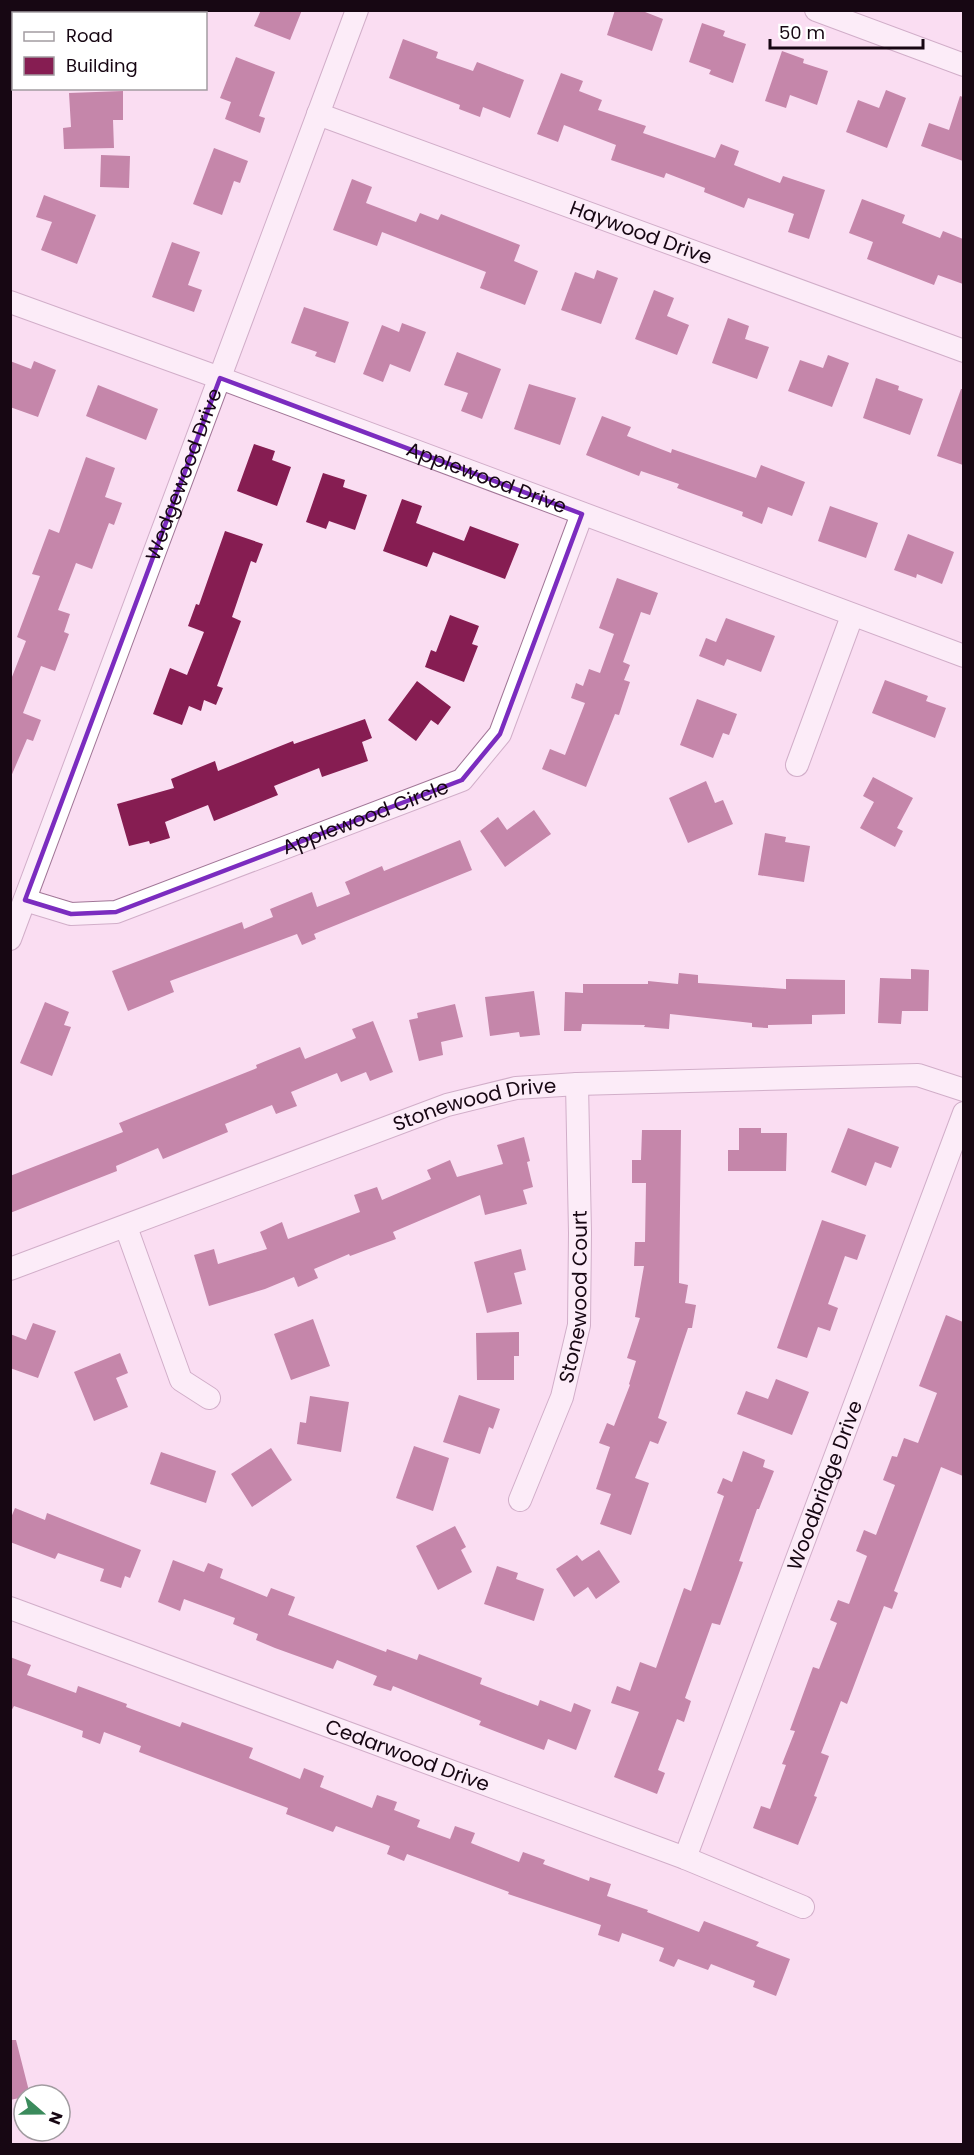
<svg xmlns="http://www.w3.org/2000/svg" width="974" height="2155" font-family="Poppins,sans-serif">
<rect width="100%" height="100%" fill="#faddf2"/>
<!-- building -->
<path fill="#861d52" d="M261 10H302L290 40 254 26Z
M615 10H640L663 19 652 51 607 35Z
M702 23 725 31 723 36 746 44 733 83 709 74 711 70 689 62Z
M403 39 438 52 436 58 473 71 477 62 524 80 510 118 483 107 480 117 459 109 460 105 389 78Z
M782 51 804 59 803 63 828 71 817 105 790 95 786 108 765 101Z
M236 57 275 72 259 116 265 118 260 133 225 119 231 102 220 98Z
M561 73 583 81 579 91 602 100 598 110 646 126 643 133 715 158 721 144 739 151 734 165 780 183 783 176 825 190 809 239 788 232 794 214 748 198 744 208 704 192 705 188 666 173 664 178 611 160 616 145 564 125 558 142 537 134Z
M886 90 906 98 887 148 846 132 858 100 879 108Z
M123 91V120H113L114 148 64 149 63 128 71 127 69 93Z
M960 96 963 97V161L921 146 929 123 949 130Z
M214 148 248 161 240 183 234 181 222 215 193 204Z
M101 155 130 156 129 188 100 187Z
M352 179 372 187 366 203 416 222 420 213 438 220 441 214 520 245 514 261 538 271 525 305 480 288 486 272 382 232 377 246 333 230Z
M44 195 96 215 77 264 41 250 52 222 36 217Z
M862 199 905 215 902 223 940 238 943 231 963 239V284L938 275 934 285 867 259 873 242 849 233Z
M172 242 200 252 188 285 202 290 194 312 152 297Z
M597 270 618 278 601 324 561 310 575 272 594 279Z
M654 290 674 298 667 316 689 325 677 355 635 339Z
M304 307 349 322 335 363 315 356 317 352 291 343Z
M728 318 749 326 745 339 769 347 757 379 712 363Z
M402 323 426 332 410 372 390 364 383 382 363 374 382 325 399 332Z
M457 352 501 369 482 419 461 411 468 393 444 385Z
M828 355 849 363 832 407 788 391 800 360 823 368Z
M10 361 31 369 34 361 56 370 38 417 10 407Z
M876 378 899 386 898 390 923 399 910 435 863 418Z
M529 384 576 398 560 445 514 429Z
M98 385 158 409 146 440 86 416Z
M961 389H963V465L937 456Z
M602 416 631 427 627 436 671 453 672 449 756 478 761 465 805 482 792 516 768 507 762 524 742 516 743 512 677 488 679 484 641 471 639 476 586 455Z
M254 444 275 451 272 460 291 467 277 506 237 491Z
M86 457 115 468 105 497 122 503 114 525 109 523 92 569 76 563 58 610 70 614 64 632 69 634 55 671 41 666 23 713 41 720 33 741 27 739 10 779V682L26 641 17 637 40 576 32 574 49 529 59 533Z
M323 473 345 480 343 487 367 495 355 530 329 521 326 529 306 522Z
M402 499 422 506 416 523 464 541 470 526 519 544 505 579 433 552 427 567 383 551Z
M830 506 878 523 866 558 818 541Z
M225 531 263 544 256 563 251 561 232 617 241 621 217 686 223 688 216 705 204 700 201 711 189 706 182 725 153 714 170 668 187 675 204 632 188 626 196 604 199 605Z
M908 534 954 552 942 584 917 574 916 578 894 570Z
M617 578 658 593 650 615 641 612 623 662 630 665 624 680 630 682 619 715 615 714 586 787 542 769 550 749 565 755 585 703 571 698 576 683 583 686 589 669 600 673 614 634 599 628Z
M450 615 479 626 472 644 478 646 464 682 425 667 431 650 436 652Z
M726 618 775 636 761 672 727 659 724 666 699 656 706 638 716 642Z
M885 680 928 696 926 701 946 708 935 738 872 713Z
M417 681 451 707 438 725 431 720 416 741 388 720Z
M697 699 737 714 729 735 723 733 713 758 680 745Z
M365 719 372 738 362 742 368 761 322 777 319 768 274 786 278 795 214 821 208 805 165 822 170 838 150 844 149 841 129 846 117 804 174 788 171 779 215 761 218 771 293 741 294 744Z
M873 777 913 798 897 828 903 831 895 847 860 828 874 802 863 796Z
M706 781 715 803 723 800 733 824 688 843 669 798Z
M534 810 551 834 505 867 480 831 498 817 507 830Z
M765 833 786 837 785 842 810 846 804 882 758 875Z
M460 840 472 870 314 934 316 939 302 945 297 934 170 981 174 992 128 1011 112 971 242 922 244 929 273 917 270 909 312 892 317 907 350 894 345 882 382 866 384 871Z
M911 969 929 970 928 1011H902L901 1024 878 1023 880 978 911 979Z
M679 973 698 975V983L786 989V979L845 980V1014L812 1015V1024L768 1025V1028L752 1027V1023L670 1014 669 1029 644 1027 645 1025 582 1024 581 1031H564L565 992 583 993V984H648V981L678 984Z
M534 991 540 1035 520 1037 519 1032 490 1036 485 997Z
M45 1002 69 1012 64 1025 71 1027 52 1076 20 1063Z
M455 1004 463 1037 441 1042 443 1055 419 1061 409 1020 418 1018 417 1013Z
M373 1021 393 1072 370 1081 366 1072 341 1082 337 1073 291 1092 297 1106 276 1114 272 1105 225 1124 228 1132 163 1159 158 1148 116 1166 117 1171 10 1213V1176L123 1132 119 1123 257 1068 256 1065 300 1047 305 1059 356 1038 352 1029Z
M739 1128H761V1133H787L786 1171H728V1150H739Z
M848 1128 899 1147 891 1168 875 1162 866 1186 831 1172Z
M642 1130H681L679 1283 688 1285 685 1303 696 1305 692 1328H688L658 1418 667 1422 658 1444 650 1441 635 1478 649 1483 631 1535 600 1524 611 1494 596 1489 610 1447 599 1443 607 1423 614 1426 630 1385 629 1384 636 1361 627 1358 640 1318 635 1317 644 1266H634L635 1242H645L646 1183H632V1160H641Z
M524 1137 530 1161 527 1162 533 1187 523 1190 527 1204 485 1215 480 1195 393 1232 396 1239 350 1256 349 1254 314 1269 318 1278 298 1287 294 1277 265 1289 209 1306 194 1255 214 1249 218 1264 267 1249 260 1232 282 1222 288 1239 360 1212 354 1195 377 1187 382 1200 431 1179 427 1170 450 1160 457 1177 503 1164 497 1145Z
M822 1220 866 1235 857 1260 845 1256 828 1304 838 1308 830 1331 818 1327 807 1358 777 1348Z
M521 1249 526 1270 514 1273 522 1304 487 1313 474 1262Z
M946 1315 963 1322V1476L941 1467 894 1591 898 1593 892 1609 884 1606 847 1704 841 1701 821 1753 829 1756 814 1796 817 1797 798 1845 753 1828 761 1806 770 1809 786 1765 782 1764 795 1731 790 1730 813 1667 819 1669 837 1623 830 1620 838 1600 849 1604 867 1556 856 1551 864 1530 876 1535 895 1485 883 1480 892 1456 897 1457 904 1438 918 1443 937 1393 919 1386Z
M313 1319 330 1366 291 1380 274 1334Z
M33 1323 56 1331 38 1378 10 1368V1334L26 1340Z
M519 1332V1356H514V1380H477L476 1333Z
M120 1353 128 1373 116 1378 128 1407 94 1421 74 1372Z
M776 1379 809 1392 792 1435 737 1414 746 1391 768 1399Z
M459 1395 500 1409 493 1429 489 1427 480 1454 443 1442Z
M310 1396 349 1402 341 1452 297 1444 300 1422 306 1423Z
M414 1446 449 1458 433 1511 396 1498Z
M271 1448 292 1480 252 1507 231 1474Z
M743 1451 765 1460 763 1467 774 1471 759 1509H757L739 1561 743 1562 720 1625 712 1623 685 1698 691 1701 684 1722 677 1719 658 1770 665 1773 657 1794 614 1777 639 1712 611 1703 617 1686 630 1691 640 1662 656 1668 684 1588 691 1591 724 1496 717 1493 723 1478 732 1482Z
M161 1452 216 1471 206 1503 150 1484Z
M15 1508 45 1520 47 1513 141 1550 130 1578 125 1576 121 1588 100 1581 104 1569 58 1553 55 1559 10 1542V1520Z
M455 1526 466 1547 461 1550 472 1572 438 1590 416 1546Z
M599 1550 620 1582 596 1599 588 1587 574 1597 556 1569 577 1555 582 1561Z
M173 1560 204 1572 208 1563 223 1569 220 1578 267 1597 271 1588 295 1597 288 1615 386 1652 387 1649 417 1660 419 1654 482 1678 480 1684 538 1706 540 1700 571 1712 574 1703 591 1710 576 1750 548 1739 544 1750 479 1725 481 1721 393 1686 391 1691 373 1685 377 1676 337 1660 333 1669 275 1648 256 1640 258 1634 233 1624 235 1618 184 1599 180 1611 158 1602Z
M497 1566 518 1573 516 1579 544 1589 534 1621 484 1604Z
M10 1657 31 1665 27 1675 76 1693 78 1686 127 1704 126 1707 180 1727 182 1722 253 1748 249 1758 300 1779 304 1768 324 1776 320 1787 372 1808 377 1795 397 1802 394 1810 420 1820 417 1827 450 1839 455 1826 475 1833 471 1843 519 1862 523 1852 545 1860 543 1864 589 1881 590 1877 611 1884 607 1896 648 1910 647 1912 699 1932 704 1921 759 1942 756 1946 790 1959 776 1996 753 1987 755 1981 711 1964 708 1970 678 1959 674 1967 659 1961 664 1948 622 1933 619 1942 598 1935 601 1925 508 1894 509 1892 407 1854 404 1861 387 1854 390 1846 336 1826 333 1832 286 1814 288 1808 139 1752 141 1746 104 1732 100 1744 82 1737 83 1731 37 1714 14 1706 10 1713Z
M10 2040H16L30 2095H24V2097L10 2100Z"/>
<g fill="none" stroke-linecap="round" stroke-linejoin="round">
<!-- minor casing -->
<g stroke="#a17697" stroke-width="24">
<g id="minor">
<path d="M816 10 964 65"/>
<path id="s1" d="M318 114 964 351"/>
<path id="s2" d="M10 302 220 378 964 656"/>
<path d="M797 765 852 616"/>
<path id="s3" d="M25 900 71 914 116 912 462 780 500 734 582 514"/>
<path id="s4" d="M10 939 357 10"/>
<path d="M126 1227 181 1380 209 1398"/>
<path id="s5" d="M10 1269 447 1105 516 1088 577 1084 918 1075 964 1090"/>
<path id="s6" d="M520 1500 562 1397 579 1325 580 1233 577 1084"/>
<path id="s7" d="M10 1608 685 1858 803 1907"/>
<path id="s8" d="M685 1858 964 1113"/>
</g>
</g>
<!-- minor -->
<use href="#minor" stroke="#fff" stroke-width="22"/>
</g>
<!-- marked area -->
<path d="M0 0H974V2155H0ZM220 378 582 514 500 734 462 780 116 912 71 914 25 900Z" fill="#faddf2" fill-opacity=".55" fill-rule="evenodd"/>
<path fill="none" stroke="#7b2cbf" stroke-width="4.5" stroke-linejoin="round" d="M220 378 582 514 500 734 462 780 116 912 71 914 25 900Z"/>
<g text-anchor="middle" stroke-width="6" stroke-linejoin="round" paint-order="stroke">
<!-- street labels -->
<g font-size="20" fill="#170713" stroke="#fff">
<text dy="7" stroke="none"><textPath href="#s1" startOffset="344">Haywood Drive</textPath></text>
<text dy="7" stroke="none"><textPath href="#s4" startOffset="496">Wedgewood Drive</textPath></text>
<text dy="7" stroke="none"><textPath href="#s2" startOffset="508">Applewood Drive</textPath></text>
<text dy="7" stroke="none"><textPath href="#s3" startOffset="360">Applewood Circle</textPath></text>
<text dy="7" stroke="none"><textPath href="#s5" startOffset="494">Stonewood Drive</textPath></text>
<text dy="7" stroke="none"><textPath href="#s6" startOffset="213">Stonewood Court</textPath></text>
<text dy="7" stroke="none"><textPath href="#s8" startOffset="398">Woodbridge Drive</textPath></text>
<text dy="7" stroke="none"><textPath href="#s7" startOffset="424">Cedarwood Drive</textPath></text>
</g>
</g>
<!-- border -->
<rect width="974" height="2155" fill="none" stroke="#170713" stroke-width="24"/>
<!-- legend -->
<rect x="12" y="12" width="195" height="78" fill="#ffffff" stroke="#a29ca1" stroke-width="1.5"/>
<rect x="24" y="32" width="30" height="9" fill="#ffffff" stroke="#a29ca1" stroke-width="1.5"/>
<text x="66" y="42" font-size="18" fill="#170713">Road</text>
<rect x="24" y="57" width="30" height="18" fill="#861d52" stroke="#a29ca1" stroke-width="1.5"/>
<text x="66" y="72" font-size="18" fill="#170713">Building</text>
<!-- north arrow -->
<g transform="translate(42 2113) rotate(110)"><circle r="28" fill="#ffffff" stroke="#a29ca1" stroke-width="1.5"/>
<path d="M0-4.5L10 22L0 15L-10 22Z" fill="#3b8b5c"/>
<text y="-9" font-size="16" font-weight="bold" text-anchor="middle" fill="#170713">N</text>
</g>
<!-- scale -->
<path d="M770 39v9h153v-9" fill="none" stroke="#170713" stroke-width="3"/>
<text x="779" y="39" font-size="18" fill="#170713" stroke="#ffffff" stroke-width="4.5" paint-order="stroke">50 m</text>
</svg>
